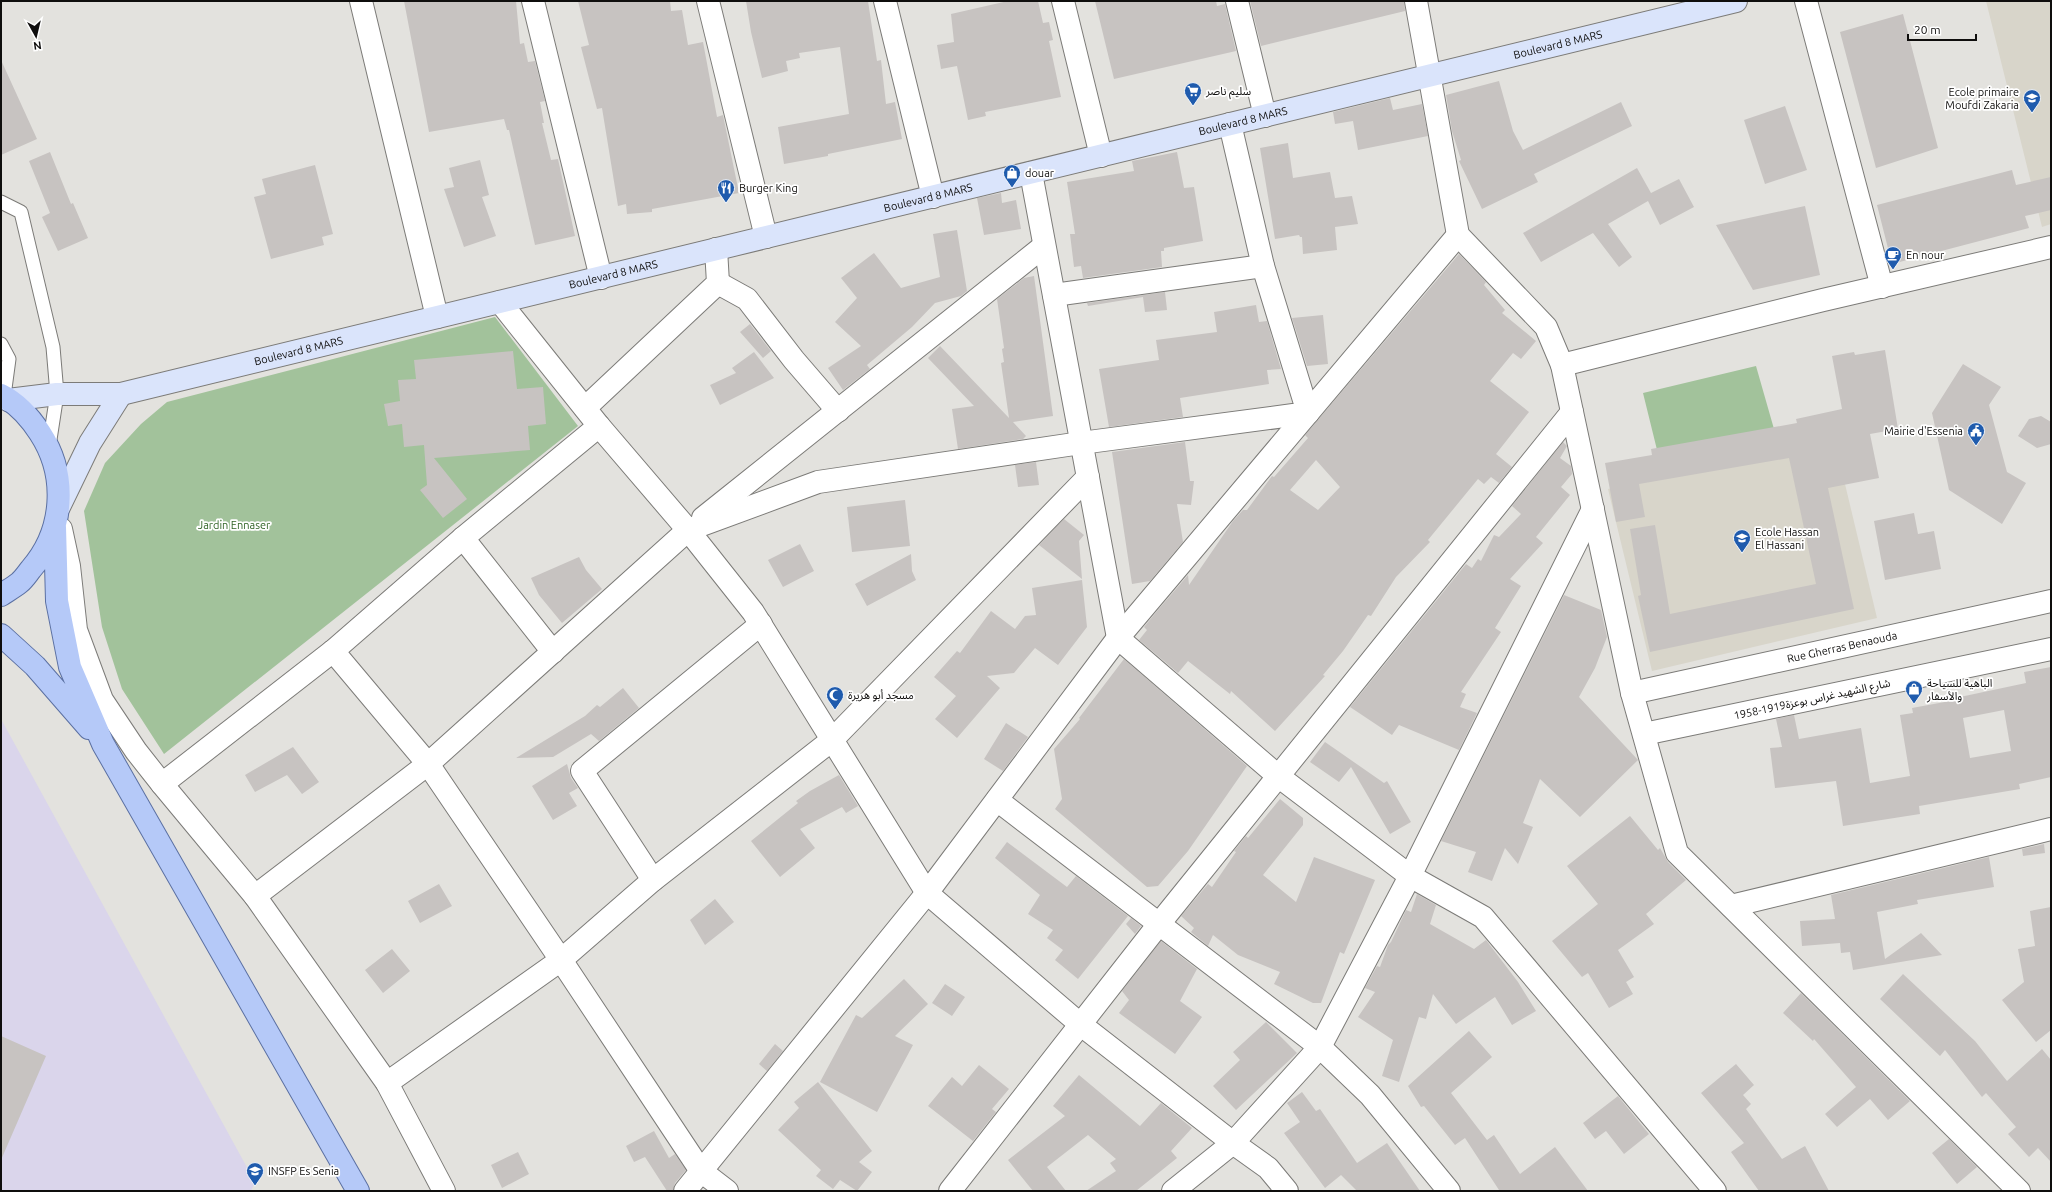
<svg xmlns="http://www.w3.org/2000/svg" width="2052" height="1192" font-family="Ubuntu,'Noto Sans Arabic',sans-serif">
<rect width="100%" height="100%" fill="#e3e2de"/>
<!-- industrial -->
<path fill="#dad5eb" d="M1 719 255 1182 251 1191H1Z"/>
<!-- built -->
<path fill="#d8d5ca" d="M1986 1H2051V224L2042 227Z
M1834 438 1877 618 1652 671 1608 489Z"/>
<!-- green -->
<path fill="#a2c29b" d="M495 317 578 426 164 754 122 689 102 627 84 511 105 463 141 424 167 402Z
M1756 366 1776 436 1660 462 1643 393Z"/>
<!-- building -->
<path fill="#c7c3c1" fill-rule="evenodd" d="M404 1H516L520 44 524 43 528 62 535 61 545 101 540 102 544 123H542L551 160 558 159 575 236 535 245 509 130H507L504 119 429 132Z
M578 1H670L671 11 682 10 688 45 703 42 717 117 723 115 739 193 652 209V212L627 214 626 204 618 206 602 108 597 109 581 47 589 45Z
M746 1H868L877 61 881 60 886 104 895 102 902 139 828 154V156L784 164 778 127 849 114 840 47 799 53 800 58 786 61 788 71 762 78 751 32Z
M1008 1H1038L1043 23 1049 22 1053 40 1049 41 1061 97 985 112 986 116 968 120 957 66 941 69 937 45 954 42 951 14Z
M1095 1H1216L1217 6 1225 4 1236 51 1114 79Z
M1250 1H1404L1405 11 1261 46Z
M1903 14 1938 148 1876 168 1840 32Z
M1 60 37 139 1 155Z
M1499 81 1513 131 1523 150 1621 102 1632 126 1534 174 1538 182 1482 209 1459 161 1461 160 1452 131 1446 95Z
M1390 98 1393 110 1422 104 1428 136 1358 150 1353 121 1335 124 1333 112Z
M1785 106 1807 170 1765 184 1744 120Z
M1288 143 1293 178 1330 172 1335 198 1352 196 1358 224 1335 227 1337 250 1303 254 1302 237H1300L1299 235 1275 239 1260 148Z
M50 152 71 204 73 203 88 238 58 251 42 217 50 213 29 161Z
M1177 152 1184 188 1194 187 1203 241 1164 248V251H1161L1162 267 1083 278 1081 266 1074 267 1070 234H1075L1067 182 1134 171 1132 161Z
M480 160 489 195 482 197 496 236 464 247 444 189 454 187 449 168Z
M315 165 333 234 322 237 324 245 271 259 254 197 266 194 262 179Z
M1637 168 1651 193 1679 179 1694 207 1660 225 1648 201 1608 224 1632 257 1619 267 1593 233 1541 262 1523 233Z
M2012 170 2016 185 2051 177V210L2025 216 2029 228 1892 264 1877 205Z
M1001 193 1002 203 1016 200 1021 229 984 235 977 198Z
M1805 206 1820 275 1753 290 1716 225Z
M957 230 967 291 961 296 935 303 912 327 867 365 870 369 843 390 828 368 861 346 835 322 857 298 841 278 874 253 901 288 940 277 933 234Z
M1459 254 1486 282 1484 285 1505 310 1502 313 1536 341 1521 359 1513 353 1490 381 1529 412 1496 454 1512 467 1499 483 1491 477 1484 484 1478 479 1428 540 1430 542 1396 577 1371 616 1368 615 1343 651 1323 675 1325 676 1275 731 1231 691 1230 694 1188 661 1178 673 1139 640 1147 630 1144 627 1157 611 1188 575 1189 585 1233 521 1243 510H1247L1272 476 1274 477 1308 438 1305 435ZM1316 460 1340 487 1318 510 1290 490Z
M1034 276 1053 416 1013 422 1026 436 1023 439 958 449 952 409 974 406 928 358 940 346 1009 418 1001 363 1004 362 1002 349 1004 348 997 299 1024 278Z
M1165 292 1167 310 1145 312 1143 297 1088 306 1087 303Z
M1256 305 1259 322 1267 321 1281 369 1267 370 1269 384 1180 398 1183 417 1109 427 1099 369 1159 360 1156 340 1217 332 1214 312Z
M1323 315 1328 364 1307 366 1292 318Z
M750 324 771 351 763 358 740 332Z
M1885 350 1898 429 1870 434 1879 478 1828 488 1854 609 1650 652 1638 596 1641 595 1630 529 1655 525 1670 614 1816 584 1789 458 1639 484 1645 517 1616 522 1605 463 1652 455 1651 449 1797 423 1796 419 1842 409 1832 356 1854 352 1855 355Z
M513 351 517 389 543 387 546 424 528 426 530 450 434 458 467 499 443 518 420 490 427 485 424 445 404 447 402 424 388 426 384 404 400 401 398 380 416 379 414 360Z
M754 352 774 378 720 405 710 385 736 373 732 368Z
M1963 364 2001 387 1989 405 2007 472 2026 483 2002 524 1949 490 1932 413Z
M2041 416 2051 422V444L2037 448 2018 436 2029 419Z
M1185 442 1190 481H1194L1191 505 1177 504 1183 542 1150 581 1132 584 1112 452Z
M1563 442 1567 446 1560 458 1571 466 1572 474 1561 487 1570 495 1536 537 1543 543 1510 579 1521 586 1495 628 1501 632 1461 692 1466 694 1460 707 1477 713 1459 750 1399 725 1392 735 1350 707 1466 564 1472 568 1478 559 1481 561 1494 535 1499 537 1521 514 1512 506Z
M1036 462 1039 485 1018 487 1015 465Z
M905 500 910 546 852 552 847 507Z
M1914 513 1918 534 1934 531 1941 569 1885 580 1874 521Z
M1064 519 1084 535 1079 541 1082 579 1039 545Z
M800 544 814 571 783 587 768 560Z
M911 554 912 571 916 580 867 606 855 584Z
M579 557 586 570 602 589 562 623 539 595 531 578Z
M1082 580 1087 627 1058 665 1035 648 1014 673 987 676 1000 688 957 738 935 719 956 696 934 677 957 651 960 653 991 611 1015 629 1025 616 1036 615 1032 588Z
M1564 595 1601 610 1607 637 1595 668 1579 697 1638 760 1580 817 1540 779 1523 823 1533 827 1518 864 1505 848 1492 881 1468 872 1476 852 1441 841Z
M1124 659 1247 766 1188 851 1158 886 1147 887 1055 809 1062 799 1054 749 1080 719 1079 718Z
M2051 667V777L2019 784 2020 789 1919 806 1920 814 1843 826 1836 781 1775 788 1770 748 1782 747 1776 719 1794 715 1799 739 1861 728 1870 783 1910 776 1900 715 1913 713 1912 708 1961 699 1960 697 2026 683 2024 672ZM2004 710 2011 751 1970 758 1963 718Z
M623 688 639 708 599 741 591 734 553 757 516 758 585 716 597 705 600 707Z
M1006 723 1028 737 1003 771 984 759Z
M1325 742 1384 783 1387 781 1411 822 1390 834 1351 767 1339 782 1310 762Z
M293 747 319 782 302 794 287 775 255 792 245 775Z
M567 764 571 778 578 788 569 793 577 806 553 820 532 786Z
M839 775 858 806 846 813 842 807 800 829 815 848 780 877 751 841 798 803 796 801 810 791Z
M1280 799 1303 818V825L1263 875 1296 902 1314 857 1375 880 1344 954 1340 952 1321 1003H1313L1274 984 1280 972 1238 955 1213 935 1208 946 1191 932 1194 928 1181 916 1208 884 1212 887 1236 852 1234 851 1246 836 1248 838Z
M1630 816 1658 850 1660 848 1668 862 1686 880 1646 914 1654 924 1618 950 1634 977 1626 982 1633 994 1609 1008 1588 973 1582 977 1552 941 1598 904 1567 866Z
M1007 842 1067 887 1076 876 1128 916 1078 979 1055 960 1063 950 1047 938 1053 930 1028 914 1040 895 995 858Z
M2044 844 2045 853 2023 856 2022 849Z
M1989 857 1994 887 1917 900 1918 904 1877 912 1885 959 1921 933 1942 955 1853 970 1850 952 1841 953 1840 943 1802 946 1800 921 1835 919 1831 895Z
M439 884 452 906 420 923 408 901Z
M1417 894 1436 905 1430 924 1474 949 1486 940 1518 982 1536 1011 1512 1025 1495 997 1456 1024 1433 994 1426 1019 1419 1017 1399 1082 1382 1076 1393 1040 1358 1017 1375 992 1365 988 1377 966 1380 967 1388 945 1391 942 1406 910 1411 912Z
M715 899 734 922 705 945 690 920Z
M2051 907V1030L2036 1042 2002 1000 2024 982 2018 949 2035 946 2030 911Z
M1131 918 1141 926 1135 934 1126 924Z
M1161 941 1197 969 1180 1001 1202 1017 1175 1054 1119 1013 1129 1000 1122 991Z
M392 949 410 971 383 993 365 970Z
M1903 974 1975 1041 2007 1081 2042 1049 2051 1060V1162L2038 1148 2029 1157 2008 1134 2016 1127 1986 1093 1982 1097 1945 1050 1940 1056 1880 999Z
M904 979 928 1004 895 1036 913 1045 877 1112 820 1082 856 1015 862 1018Z
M945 984 965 997 952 1016 932 1003Z
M1801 993 1910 1101 1888 1120 1870 1099 1837 1127 1825 1114 1856 1087 1814 1039 1813 1041 1783 1013Z
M1266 1022 1297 1053 1236 1110 1213 1086 1240 1060 1233 1052Z
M1469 1031 1492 1057 1451 1093 1487 1140 1494 1135 1520 1174 1555 1147 1588 1191H1498L1499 1190 1465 1138 1455 1145 1424 1106 1421 1107 1408 1086Z
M1 1036 46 1056 1 1160Z
M775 1044 783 1051 767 1071 759 1064Z
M1736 1064 1754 1085 1743 1095 1751 1104 1746 1109 1782 1159 1805 1146 1829 1191H1759L1731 1152 1744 1143 1701 1093Z
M979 1065 1009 1089 992 1109 996 1112 973 1141 928 1106 952 1077 962 1086Z
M1079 1075 1140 1126 1161 1103 1192 1128 1171 1151 1177 1158 1136 1191H1086L1116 1171 1110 1163 1116 1159 1088 1135 1047 1167 1066 1191H1033L1008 1160 1065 1116 1053 1106Z
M818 1082 872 1151 859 1162 872 1172 857 1191 840 1180 833 1189 816 1176 821 1170 778 1130 799 1108 794 1102Z
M1302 1092 1316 1111 1320 1109 1357 1163 1387 1143 1420 1191H1357L1341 1175 1325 1188 1284 1133 1300 1122 1287 1103Z
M1618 1096 1649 1134 1624 1154 1606 1131 1595 1139 1583 1123Z
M654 1131 669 1158 675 1154 686 1170 675 1183 673 1191H667L645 1157 634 1162 626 1146Z
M1949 1139 1977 1167 1957 1184 1932 1153Z
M518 1152 529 1174 502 1188 491 1165Z"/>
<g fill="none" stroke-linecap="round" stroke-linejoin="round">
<!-- service casing -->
<g stroke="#7c7b78" stroke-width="15">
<path id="service" d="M1 202 21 212 53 347 57 394 49 446
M1 344 9 359 4 396"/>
</g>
<!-- minor casing -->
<g stroke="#7c7b78" stroke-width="24">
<g id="minor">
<path d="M361 1 437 317"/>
<path d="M533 1 601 278"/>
<path d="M708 1 766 237"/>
<path d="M885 1 933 197"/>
<path d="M1063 1 1101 156"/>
<path d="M1237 1 1265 116"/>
<path d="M1416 1 1458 235 1546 327 1562 365 1632 693 1677 853 2019 1191"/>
<path d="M1806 1 1882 287"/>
<path d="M1031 173 1118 638 1278 776 1410 876 1483 917 1715 1191"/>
<path d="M718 283 747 299 794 360 838 411"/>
<path d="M1054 295 1263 266"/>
<path d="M500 302 599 426 688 530 753 612 927 893 1080 1024 1233 1143 1268 1168 1287 1191"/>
<path d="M1562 365 1823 300 2051 247"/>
<path d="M585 408 718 283 716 249"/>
<path d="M703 518 1044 246"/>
<path d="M61 529 69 566 76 630 102 700 136 751 162 784 255 896 387 1083 444 1191"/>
<path d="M463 538 553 652"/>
<path d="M333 651 428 764 561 960 701 1171 727 1191"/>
<path id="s1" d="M1632 693 2051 601"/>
<path d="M1644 734 2051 649"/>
<path d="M162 784 333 651 463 538 599 426"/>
<path d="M997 800 1320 1047 1370 1095 1449 1191"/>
<path d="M653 880 582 771 761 624"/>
<path d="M255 896 428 764 688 530 818 482 1081 443 1308 413 1263 266 1230 124"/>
<path d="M1731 906 2051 829"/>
<path d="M387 1083 561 960 653 880 832 740 1088 477"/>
<path d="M685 1191 927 893 1118 638 1458 235"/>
<path d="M950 1191 1159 924 1572 412"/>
<path d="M1173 1191 1233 1143 1320 1047 1410 876 1593 509"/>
</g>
</g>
<!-- secondary casing -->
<g stroke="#7c7b78" stroke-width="24">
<g id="secondary">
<path id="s2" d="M8 400 57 394H121L1736 1"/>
<path d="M59 507 90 443 121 394"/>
</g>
</g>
<!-- primary casing -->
<g stroke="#5b70a2" stroke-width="24">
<path id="primary" d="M1 395C17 403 31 419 40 433 68 476 64 531 31 569 27 574 24 579 19 583 14 587 7 591 1 595
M55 527 57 601 70 667 103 744 358 1191
M1 635 35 666 89 728"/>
</g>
<!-- service -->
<use href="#service" stroke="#fff" stroke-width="13"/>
<!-- minor -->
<use href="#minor" stroke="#fff" stroke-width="22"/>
<!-- secondary -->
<use href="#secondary" stroke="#dae4fb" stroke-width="22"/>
<!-- primary -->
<use href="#primary" stroke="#b5c9f8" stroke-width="22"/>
</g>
<!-- icons -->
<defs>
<g id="supermarket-pin" transform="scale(0.9)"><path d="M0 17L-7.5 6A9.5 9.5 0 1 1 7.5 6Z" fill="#1f5bad" stroke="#fff"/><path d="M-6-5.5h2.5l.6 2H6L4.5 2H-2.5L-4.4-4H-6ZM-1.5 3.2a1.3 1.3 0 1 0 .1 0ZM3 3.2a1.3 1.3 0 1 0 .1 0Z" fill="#fff"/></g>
<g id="school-pin" transform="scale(0.9)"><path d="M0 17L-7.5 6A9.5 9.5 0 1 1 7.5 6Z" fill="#1f5bad" stroke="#fff"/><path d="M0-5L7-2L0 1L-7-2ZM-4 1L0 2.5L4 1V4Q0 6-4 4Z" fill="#fff"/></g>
<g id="shop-pin" transform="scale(0.9)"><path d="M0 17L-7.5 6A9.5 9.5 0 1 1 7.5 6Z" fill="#1f5bad" stroke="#fff"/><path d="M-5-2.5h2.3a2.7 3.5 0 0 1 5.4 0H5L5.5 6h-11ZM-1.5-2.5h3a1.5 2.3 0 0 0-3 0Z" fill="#fff"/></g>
<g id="restaurant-pin" transform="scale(0.9)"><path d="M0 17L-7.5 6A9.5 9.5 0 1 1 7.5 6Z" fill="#1f5bad" stroke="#fff"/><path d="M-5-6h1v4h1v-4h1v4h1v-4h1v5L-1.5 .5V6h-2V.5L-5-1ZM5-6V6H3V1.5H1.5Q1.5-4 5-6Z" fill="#fff"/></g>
<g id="cafe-pin" transform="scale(0.9)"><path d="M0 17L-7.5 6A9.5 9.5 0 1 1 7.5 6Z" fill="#1f5bad" stroke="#fff"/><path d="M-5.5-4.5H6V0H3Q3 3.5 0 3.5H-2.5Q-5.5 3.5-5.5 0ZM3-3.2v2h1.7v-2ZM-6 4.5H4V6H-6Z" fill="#fff"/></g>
<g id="civic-pin" transform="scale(0.9)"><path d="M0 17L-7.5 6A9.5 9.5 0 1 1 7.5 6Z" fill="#1f5bad" stroke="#fff"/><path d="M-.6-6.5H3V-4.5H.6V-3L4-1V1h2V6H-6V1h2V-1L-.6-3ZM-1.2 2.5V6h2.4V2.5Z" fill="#fff"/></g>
<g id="mosque-pin" transform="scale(0.9)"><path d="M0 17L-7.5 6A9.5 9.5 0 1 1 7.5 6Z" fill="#1f5bad" stroke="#fff"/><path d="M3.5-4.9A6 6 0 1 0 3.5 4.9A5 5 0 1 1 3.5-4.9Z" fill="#fff"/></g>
<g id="university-pin" transform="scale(0.9)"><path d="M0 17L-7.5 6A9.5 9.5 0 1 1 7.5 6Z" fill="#1f5bad" stroke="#fff"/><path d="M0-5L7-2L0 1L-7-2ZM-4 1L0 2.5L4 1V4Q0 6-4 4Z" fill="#fff"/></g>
</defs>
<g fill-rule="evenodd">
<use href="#supermarket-pin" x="1193" y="91"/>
<use href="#school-pin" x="2032" y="98"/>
<use href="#shop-pin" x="1012" y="173"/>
<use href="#restaurant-pin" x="726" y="188"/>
<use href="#cafe-pin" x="1893" y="255"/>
<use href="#civic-pin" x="1976" y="431"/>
<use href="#school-pin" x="1742" y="538"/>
<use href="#shop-pin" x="1914" y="689"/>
<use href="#mosque-pin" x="835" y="695"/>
<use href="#university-pin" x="255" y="1171"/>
</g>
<g text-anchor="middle" stroke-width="3.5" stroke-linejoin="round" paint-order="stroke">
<!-- street labels -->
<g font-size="11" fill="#0f0e0d" stroke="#fff">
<text dy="4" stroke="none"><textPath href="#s2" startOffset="1592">Boulevard 8 MARS</textPath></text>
<text dy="4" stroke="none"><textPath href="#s2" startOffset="1268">Boulevard 8 MARS</textPath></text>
<text dy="4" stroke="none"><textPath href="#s2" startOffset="944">Boulevard 8 MARS</textPath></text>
<text dy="4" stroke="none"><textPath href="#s2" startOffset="620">Boulevard 8 MARS</textPath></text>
<text dy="4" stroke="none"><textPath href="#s2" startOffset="296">Boulevard 8 MARS</textPath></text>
<text dy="4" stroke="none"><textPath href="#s1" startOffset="215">Rue Gherras Benaouda</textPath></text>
<text transform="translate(1812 699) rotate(-12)" y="4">شارع الشهيد غراس بوعزة1919-1958</text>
</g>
<!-- poi labels -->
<g font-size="11" fill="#0f0e0d" stroke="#fff" text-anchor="start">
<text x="1206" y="95">سليم ناصر</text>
<text x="2019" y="96" text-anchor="end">Ecole primaire<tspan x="2019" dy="13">Moufdi Zakaria</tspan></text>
<text x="1025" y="177">douar</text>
<text x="739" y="192">Burger King</text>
<text x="1906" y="259">En nour</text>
<text x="1963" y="435" text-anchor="end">Mairie d'Essenia</text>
<text x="1755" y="536">Ecole Hassan<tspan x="1755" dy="13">El Hassani</tspan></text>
<text x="1927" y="687">الباهية للسياحة<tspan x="1927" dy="13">والأسفار</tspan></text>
<text x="848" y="699">مسجد أبو هريرة</text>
<text x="268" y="1175">INSFP Es Senia</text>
</g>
<!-- park labels -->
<g font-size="11" fill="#326527" stroke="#fff">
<text x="234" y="529">Jardin Ennaser</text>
</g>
</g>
<!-- border -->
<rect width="2052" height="1192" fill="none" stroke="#0f0e0d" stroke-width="4"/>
<!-- north arrow -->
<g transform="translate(36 36) rotate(172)" stroke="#ffffff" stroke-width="3" paint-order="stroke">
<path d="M0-3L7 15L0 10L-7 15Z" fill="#0f0e0d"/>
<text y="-6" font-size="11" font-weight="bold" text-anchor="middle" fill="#0f0e0d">N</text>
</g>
<!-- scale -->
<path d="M1908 34v6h68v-6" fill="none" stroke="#0f0e0d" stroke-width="2"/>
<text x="1914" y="34" font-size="12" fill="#0f0e0d" stroke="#ffffff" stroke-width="3" paint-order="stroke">20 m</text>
</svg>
